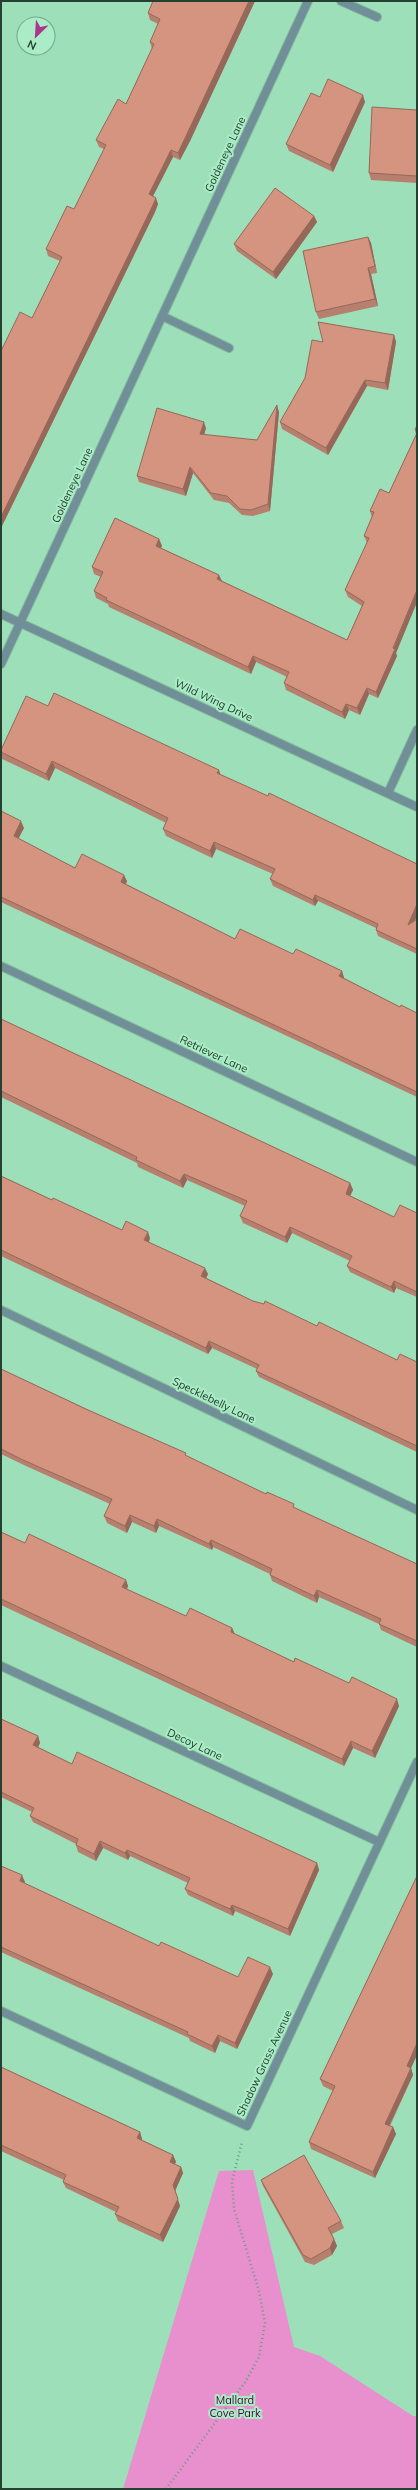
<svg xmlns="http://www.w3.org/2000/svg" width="418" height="2490" font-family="Mulish,sans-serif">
<rect width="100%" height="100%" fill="#9ddfb9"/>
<!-- green -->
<path fill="#e88fce" d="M253 2170 294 2347 320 2356 413 2416H417V2489H123L219 2171Z"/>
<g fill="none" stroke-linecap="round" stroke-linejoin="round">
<!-- street casing -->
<g stroke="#83bc9b" stroke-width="10">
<path id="street" d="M341 1 377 17
M162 316 229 348
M1 614 417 807
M1 664 308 1
M388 793 417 730
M1 966 417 1162
M1 1310 417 1510
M1 1666 379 1842
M1 2011 247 2126 417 1762"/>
</g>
<!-- path -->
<path stroke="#6a9c80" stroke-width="2.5" stroke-dasharray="1 3" stroke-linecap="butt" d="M166 2489 246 2381 259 2357 265 2323 259 2291 234 2209 232 2181 242 2142"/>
<!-- street -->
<use href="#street" stroke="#708f99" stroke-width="8"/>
</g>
<!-- wall -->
<path fill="#b77f6d" d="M153 1H255L190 141 180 160 173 157 153 196 158 204 155 212 1 528V351L32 318 60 261 48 256 46 249 74 209 104 149 99 147 96 140 126 104 152 49 150 42 158 24 150 20 148 13Z
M365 102 333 172 289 151 286 144Z
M417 110V183L371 180 369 173Z
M314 216 317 222 276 279 237 251 234 244Z
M368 237 371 243 377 273 371 274 378 306 319 319 316 312Z
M394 335 396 342 388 390 367 386 328 455 282 429 280 422 305 378 323 342Z
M279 412 270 511 253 516 242 515 229 503 214 500 193 473 186 496 139 482 137 476 206 428 204 435 257 440Z
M417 425V602L396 653 397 656 378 698 369 694 360 715 349 710 345 719 286 690 284 683 287 677 256 662 251 674 109 607 108 604 96 598 94 591 101 577 94 574 92 567 159 539 162 546 161 548 219 575 222 581 347 640 362 606 348 597 345 590 367 543 364 536 372 517 370 511 389 493 416 435 415 430Z
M48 706 221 775 417 864V916L415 920 417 919V954L378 936 376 930V928L318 901 315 906 273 886 270 879 273 874 216 849 212 858 166 836 163 829 166 823 55 768 49 781 2 759 1 754V750Z
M1 811 24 828 18 839 75 868 127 881 126 884 235 939 293 954 342 971 344 978 400 1007 417 1013V1097L1 902Z
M1 1019 350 1183 353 1190 350 1196 394 1217 417 1213V1297L396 1288 394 1293 350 1272 347 1266 350 1261 292 1233 287 1243 243 1223 240 1216 245 1206 187 1180 183 1188 138 1167 137 1163 1 1097Z
M1 1176 52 1200 122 1230 150 1238 149 1242 208 1274 206 1278 253 1301 317 1326 397 1360 417 1362V1452L259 1377 256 1371 257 1369 212 1348 208 1354 1 1256Z
M1 1369 187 1456 295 1508 417 1564V1647L381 1630 379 1624 319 1597 317 1603 272 1581 270 1575V1574L213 1547 212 1550 159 1526 156 1533 132 1522 127 1533 107 1523 104 1516 110 1504 26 1466 1 1454Z
M1 1532 25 1543 126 1580 128 1586 127 1590 186 1616 232 1628 235 1634 294 1662 349 1683 399 1706 375 1758 353 1748 344 1766 1 1605Z
M1 1719 38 1736 40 1743 38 1747 72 1764 317 1863 319 1870 290 1936 235 1911 233 1916 188 1895 185 1889 188 1883 130 1856 128 1860 103 1848 96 1861 78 1852 76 1845V1844L33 1822 30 1816 32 1812 1 1797Z
M1 1866 25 1882 24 1883 159 1946 238 1977 273 1974 237 2049 220 2041 215 2053 190 2041 189 2038 1 1952Z
M417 1876V2055L411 2068 413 2075 390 2126 393 2127 396 2134 375 2178 311 2149 309 2142 333 2091 323 2086 320 2079Z
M1 2067 140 2132 142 2139V2140L173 2155 176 2162 175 2164 181 2167 183 2173 175 2191 180 2206 163 2242 118 2221 115 2214 116 2212 66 2188 63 2182 64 2180 1 2151Z
M261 2180 341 2221 344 2228 332 2234 334 2239 337 2246 332 2255 314 2265 305 2262 263 2186Z"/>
<!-- shaded-wall -->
<path fill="#956859" d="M249 1H255L190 141 180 160 178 153Z
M363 95 365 102 333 172 330 165Z
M171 150 173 157 151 200 149 194Z
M156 198 158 204 155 212 1 528V517Z
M314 216 317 222 276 279 273 272Z
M368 237 371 243 377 273 375 266Z
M368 268 371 274 378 306 375 299Z
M394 335 396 342 388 390 385 383Z
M365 380 367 386 328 455 326 448Z
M277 405 279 412 270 511 268 504Z
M204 422 206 428 202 441 200 434Z
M190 467 193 473 186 496 183 489Z
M159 539 162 546 158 553 156 546Z
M219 575 222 582 217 579Z
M417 590V602L396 653 397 656 378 698 376 692Z
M253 656 256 662 251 674 248 667Z
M367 688 369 694 360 715 357 708Z
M346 704 349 710 345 719 342 712Z
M52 761 55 768 49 781 46 774Z
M219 770 221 776 217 773Z
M21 821 24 828 16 843 14 836Z
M214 842 216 849 212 858 210 851Z
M124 875 127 881 124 888 121 882Z
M315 895 318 901 315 906 313 900Z
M417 904V916L410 931 408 925Z
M342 971 344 978 342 983 339 976Z
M184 1174 187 1180 183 1188 180 1181Z
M350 1183 353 1190 348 1200 346 1194Z
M290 1227 292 1233 287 1243 285 1237Z
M148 1232 150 1238 147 1247 144 1240Z
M205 1268 208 1274 204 1283 201 1276Z
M394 1281 396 1288 394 1293 391 1287Z
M209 1341 212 1348 208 1354 206 1348Z
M130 1515 132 1522 127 1533 125 1526Z
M157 1519 159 1526 156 1533 154 1526Z
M211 1540 213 1547 212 1550 209 1544Z
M126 1580 128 1586 124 1594 122 1587Z
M317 1590 319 1597 317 1603 314 1596Z
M232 1628 235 1635 231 1632Z
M397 1699 399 1706 375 1758 372 1751Z
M38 1736 40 1743 36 1752 33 1745Z
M351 1741 353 1748 344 1766 342 1759Z
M100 1841 103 1848 96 1861 94 1854Z
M127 1850 130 1856 128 1860 125 1853Z
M317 1863 319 1870 290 1936 288 1929Z
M22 1875 25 1882 22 1888 20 1881Z
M232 1905 235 1911 233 1916 230 1909Z
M270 1967 273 1974 237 2049 235 2043Z
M218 2035 220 2041 215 2053 212 2046Z
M417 2043V2055L411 2068 413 2075 387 2130 385 2124 407 2066Z
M393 2127 396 2134 375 2178 373 2172Z
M140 2132 142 2139 140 2145 137 2138Z
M173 2155 176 2162 172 2168 170 2162Z
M181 2167 183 2173 175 2191 180 2206 163 2242 160 2235 173 2185Z
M334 2239 337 2246 332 2255 330 2248Z"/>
<!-- building -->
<path fill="#d5947f" stroke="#956859" d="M153 1H249L187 134 178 153 171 150 149 194 156 198 153 205 1 517V351L20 312 32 318 62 257 46 249 67 206 74 209 106 145 96 140 118 99 126 104 154 44 150 42 160 19 148 13Z
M328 79 363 95 330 165 286 144 311 93 320 97Z
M372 107 417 110V176L369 173Z
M275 188 314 216 273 272 234 244Z
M368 237 375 266 368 268 375 299 316 312 303 251Z
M318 322 394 335 385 383 365 380 326 448 280 422 305 378 312 340 323 342Z
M277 405 268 504 251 510 240 509 227 496 211 493 190 467 183 489 137 476 157 408 204 422 200 434 257 440Z
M417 425V431L415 430Z
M417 433V590L393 648 395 649 376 692 367 688 357 708 346 704 342 712 284 683 289 672 253 656 248 667 106 600 107 598 94 591 103 572 92 567 115 518 159 539 156 546 219 575 217 579 347 640 364 602 345 590 369 538 364 536 374 512 370 511 380 489 389 493Z
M54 693 219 770 217 773 268 796 269 793 417 864V904L408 925 417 919V949L376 930 378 924 315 895 313 900 270 879 275 869 214 842 210 851 163 829 168 818 52 761 46 774 1 752V750L26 696 48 706Z
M1 811 21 821 14 836 75 868 82 854 124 875 121 882 235 939 240 929 293 954 296 949 342 971 339 976 400 1007 401 1005 417 1013V1092L1 897Z
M1 1019 350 1183 346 1194 394 1217 400 1205 417 1213V1292L394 1281 391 1287 347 1266 352 1256 290 1227 285 1237 240 1216 247 1201 184 1174 180 1181 136 1160 137 1157 1 1091Z
M1 1176 52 1200 53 1198 122 1230 126 1221 148 1232 144 1240 205 1268 201 1276 253 1301 264 1304 265 1301 317 1326 319 1322 397 1360 400 1354 417 1362V1446L256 1371 259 1365 209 1341 206 1348 1 1250Z
M1 1369 88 1410 186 1453 185 1455 266 1494 267 1492 294 1504 293 1507 417 1564V1641L379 1624 381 1619 317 1590 314 1596 270 1575 272 1569 211 1540 209 1544 157 1519 154 1526 130 1515 125 1526 104 1516 112 1499 23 1460 1 1449Z
M1 1532 25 1543 29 1534 126 1580 122 1587 186 1616 190 1608 232 1628 231 1632 294 1662 295 1658 349 1683 352 1677 397 1699 372 1751 351 1741 342 1759 1 1599Z
M1 1719 38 1736 33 1745 72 1764 77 1752 317 1863 288 1929 232 1905 230 1909 185 1889 190 1878 127 1850 125 1853 100 1841 94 1854 76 1845 78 1839 30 1816 34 1808 1 1792Z
M1 1866 22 1875 20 1881 159 1946 161 1942 238 1977 248 1957 270 1967 235 2043 218 2035 212 2046 187 2034 188 2032 1 1947Z
M417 1876V2043L407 2066 411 2068 385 2124 393 2127 373 2172 309 2142 335 2086 320 2079Z
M1 2067 140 2132 137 2138 173 2155 170 2162 181 2167 173 2185 178 2199 160 2235 115 2214 119 2207 63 2182 66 2175 1 2145Z
M304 2155 341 2221 328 2228 334 2239 330 2248 311 2259 303 2255 261 2180Z"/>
<g text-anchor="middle" stroke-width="4" stroke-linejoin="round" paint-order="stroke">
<!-- street labels -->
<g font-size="11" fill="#254031" stroke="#aaecc6">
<text transform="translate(225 154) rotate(-65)" y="4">Goldeneye Lane</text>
<text transform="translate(72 485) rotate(-65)" y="4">Goldeneye Lane</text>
<text transform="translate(214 700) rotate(25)" y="4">Wild Wing Drive</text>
<text transform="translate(214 1054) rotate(25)" y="4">Retriever Lane</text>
<text transform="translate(214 1400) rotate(26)" y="4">Specklebelly Lane</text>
<text transform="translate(195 1744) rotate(25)" y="4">Decoy Lane</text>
<text transform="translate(264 2063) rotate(-65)" y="4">Shadow Grass Avenue</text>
</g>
<!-- park labels -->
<g font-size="11" fill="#48083a" stroke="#aaecc6">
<text x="235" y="2404">Mallard<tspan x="235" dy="13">Cove Park</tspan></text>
</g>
</g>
<!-- border -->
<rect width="418" height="2490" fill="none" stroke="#254031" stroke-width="4"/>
<!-- north arrow -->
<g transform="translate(36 36) rotate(205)"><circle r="19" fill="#aaecc6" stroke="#75a78a"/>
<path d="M0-3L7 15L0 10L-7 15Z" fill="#ab368f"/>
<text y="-6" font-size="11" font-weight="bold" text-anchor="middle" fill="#254031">N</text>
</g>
</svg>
